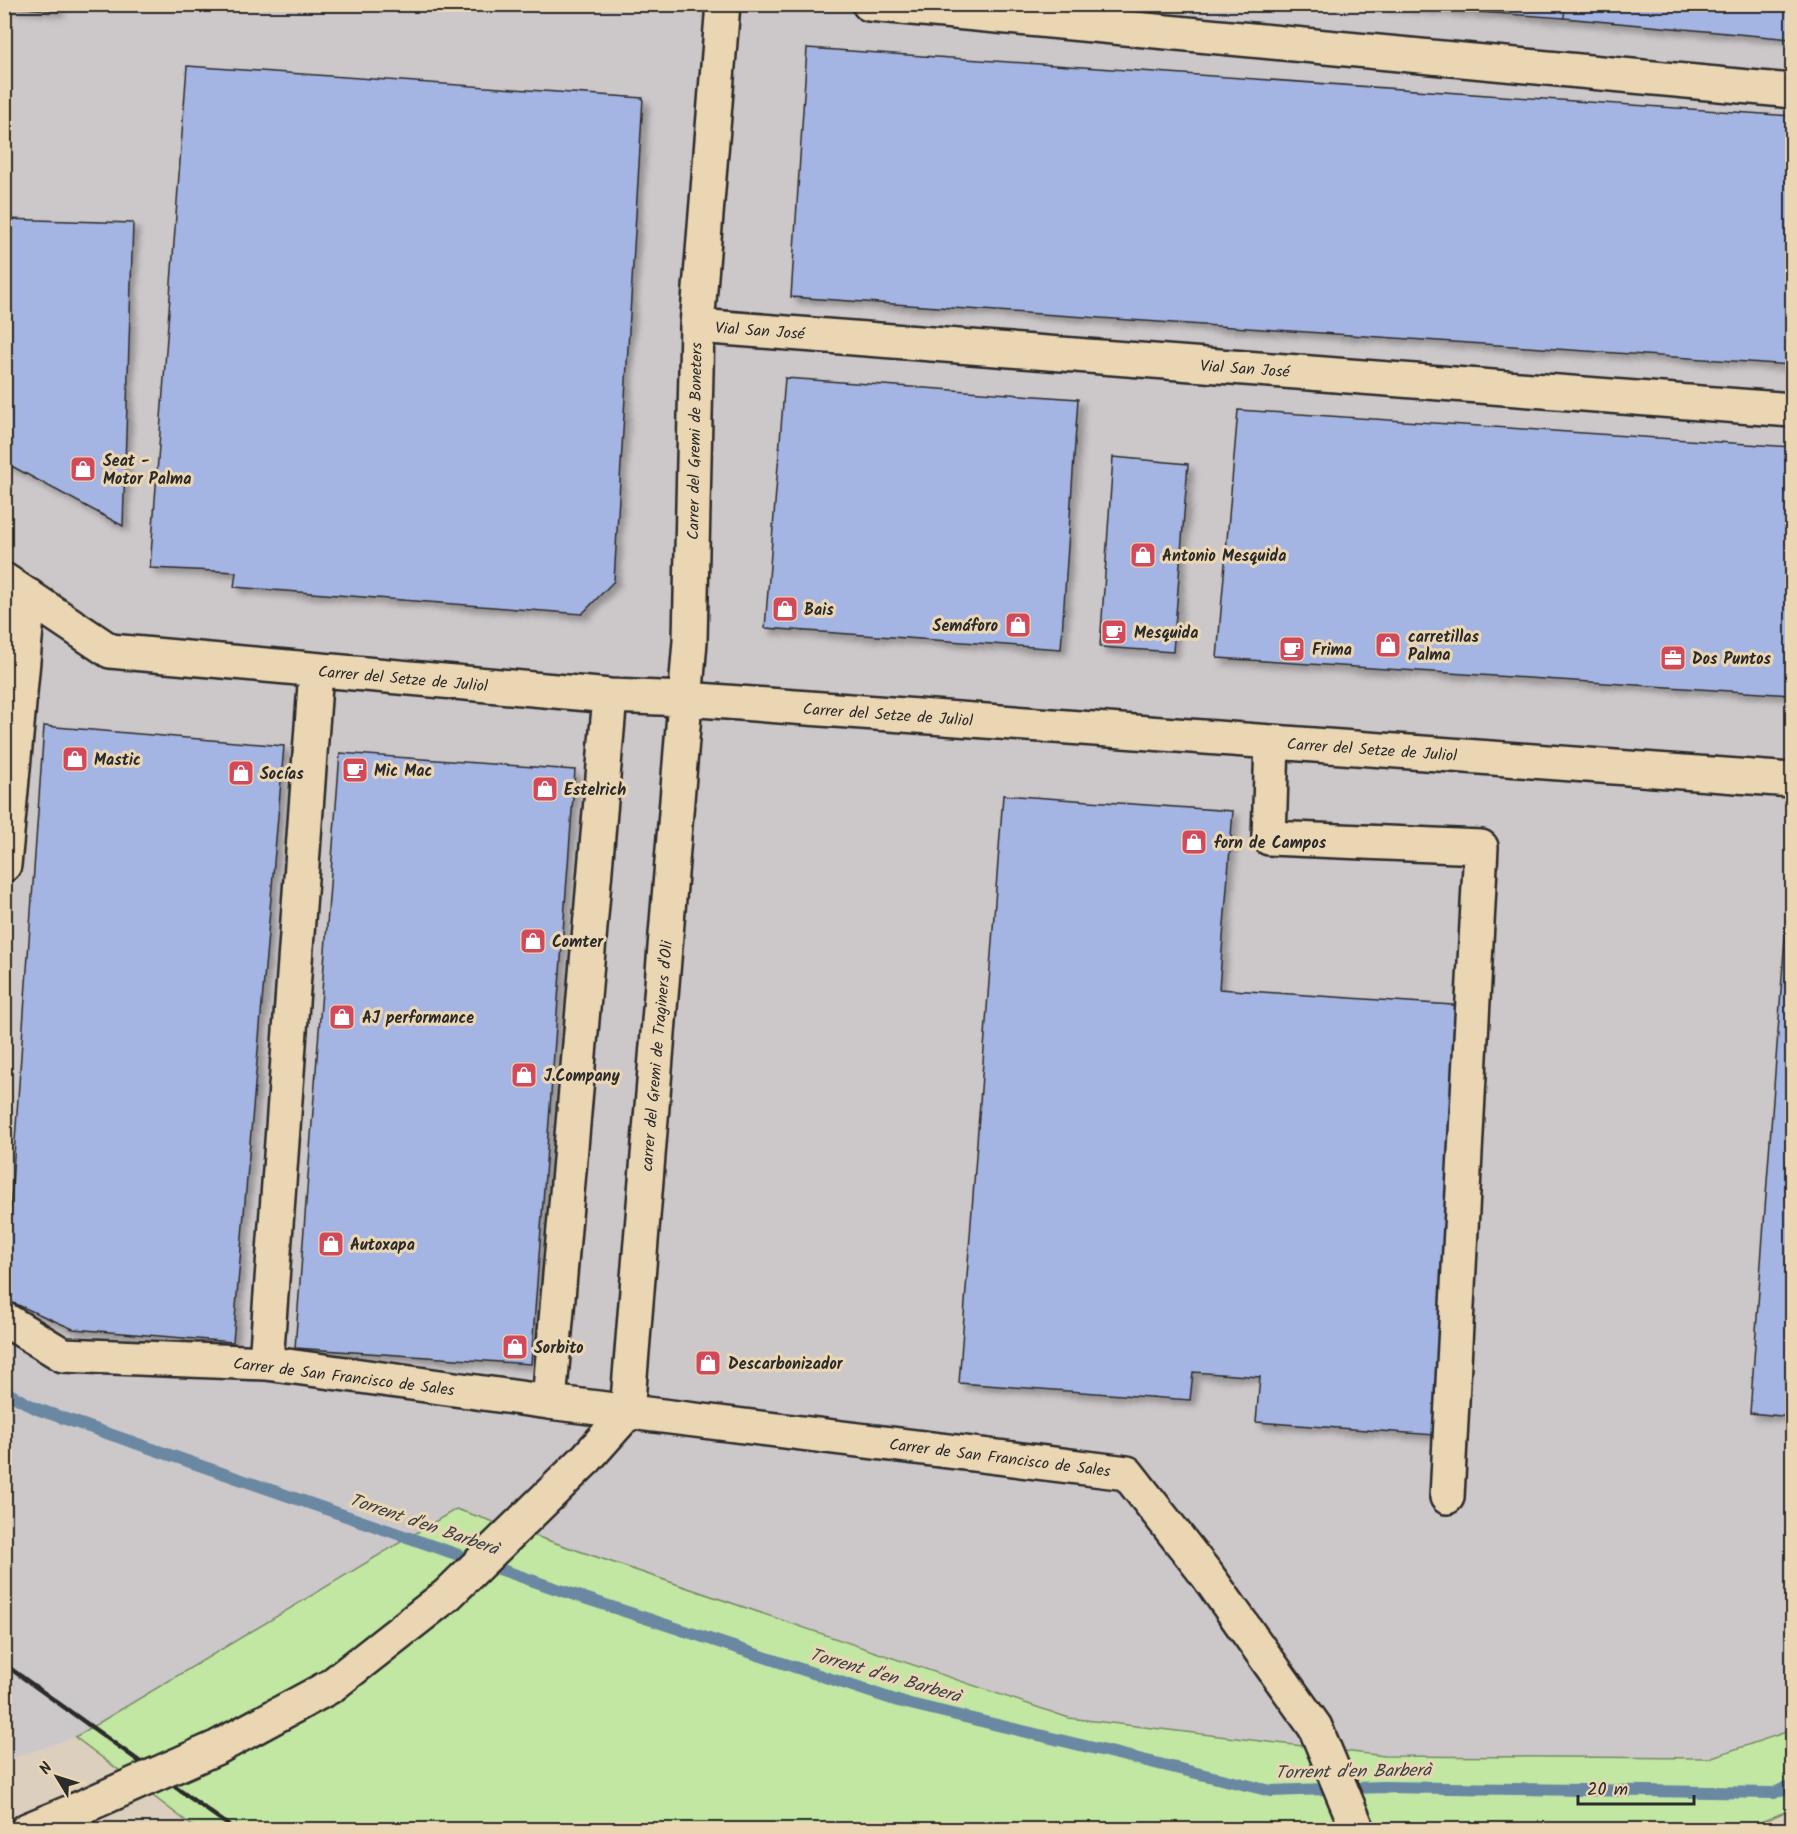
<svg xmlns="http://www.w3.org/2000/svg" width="1797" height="1834" font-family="Kalam,sans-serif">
<defs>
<filter id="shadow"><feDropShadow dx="5.5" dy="5.5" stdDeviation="3" flood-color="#0004"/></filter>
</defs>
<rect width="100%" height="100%" fill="#ddcfbd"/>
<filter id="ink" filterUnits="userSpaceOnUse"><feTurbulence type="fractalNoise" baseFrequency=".0167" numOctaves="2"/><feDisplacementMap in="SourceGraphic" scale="12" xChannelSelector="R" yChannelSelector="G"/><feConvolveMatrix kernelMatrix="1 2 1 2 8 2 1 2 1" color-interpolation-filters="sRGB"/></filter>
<g filter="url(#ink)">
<!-- built -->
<path fill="#ccc7c8" d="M4 5H1792V1730L1709 1758 1385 1756 1069 1718 456 1509 75 1737 5 1761Z"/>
<!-- green -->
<path fill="#c1e7a2" stroke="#768966" stroke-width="1.5" d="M456 1509 1069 1718 1385 1756 1709 1758 1792 1730V1809L1742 1830H198L75 1737Z"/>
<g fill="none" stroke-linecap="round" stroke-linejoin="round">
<!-- stream -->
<path stroke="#6b88a2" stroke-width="12" d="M4 1391 37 1409 554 1588 898 1701 1271 1791 1383 1787 1774 1793 1792 1785"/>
</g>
<!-- building -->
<path fill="#a4b4e3" stroke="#2b2b2b" stroke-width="1.5" filter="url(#shadow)" d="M4 4H59L58 11 4 6Z
M1368 4H1565L1564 18Z
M1565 4H1792V39L1564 18Z
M807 48 1792 116V365L791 297Z
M187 66 643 98 614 581 582 614 234 587 236 572 150 568Z
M4 219 133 223 123 526 4 462Z
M785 378 1078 399 1061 649 765 628Z
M1238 410 1792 447V695L1217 658Z
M1113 457 1188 464 1173 652 1100 647Z
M44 726 284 746 233 1342 73 1329 4 1299Z
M340 753 575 770 531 1364 295 1348Z
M1003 795 1233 811 1219 989 1467 1006 1435 1435 1256 1422 1260 1377 1193 1372 1190 1400 959 1383Z
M1791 855H1792V1417L1750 1413Z"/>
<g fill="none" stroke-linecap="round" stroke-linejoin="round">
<!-- minor casing -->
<g stroke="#2b2b2b" stroke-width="38">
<path id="minor" d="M869 4 1792 91
M697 326 1792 410
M4 580 110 651 610 696 685 699 1792 780
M610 696 549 1402 1127 1473 1207 1575 1315 1727 1358 1830
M1272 742 1269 838 1481 847 1447 1497
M4 865 29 596
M4 1319 63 1355 266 1363 549 1402
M266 1363 316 671
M627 1413 690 641 697 326 723 4
M586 1459 627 1413
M27 1830 78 1809"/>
</g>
<!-- minor -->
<use href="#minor" stroke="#ebd6b4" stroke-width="33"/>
<!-- rail -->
<path stroke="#2b2b2b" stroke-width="4.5" d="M4 1664 235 1830"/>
<!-- minor-bridge casing -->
<g stroke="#2b2b2b" stroke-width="38" stroke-linecap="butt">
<path id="minor-bridge" d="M78 1809 218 1747 331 1686 447 1595 586 1459"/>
</g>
<!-- minor-bridge -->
<use href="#minor-bridge" stroke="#ebd6b4" stroke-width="33"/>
</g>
</g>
<!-- icons -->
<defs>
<g id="shop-square" transform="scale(1.35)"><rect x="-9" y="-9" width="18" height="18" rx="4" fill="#d1495b" stroke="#ebd6b4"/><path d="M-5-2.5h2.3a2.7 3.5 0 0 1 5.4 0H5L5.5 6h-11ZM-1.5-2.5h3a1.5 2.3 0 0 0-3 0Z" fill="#fff"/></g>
<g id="cafe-square" transform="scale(1.35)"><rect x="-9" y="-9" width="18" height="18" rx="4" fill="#d1495b" stroke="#ebd6b4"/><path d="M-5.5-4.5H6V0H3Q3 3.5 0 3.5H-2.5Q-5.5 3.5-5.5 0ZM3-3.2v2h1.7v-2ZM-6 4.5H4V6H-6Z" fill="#fff"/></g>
<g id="office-square" transform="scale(1.35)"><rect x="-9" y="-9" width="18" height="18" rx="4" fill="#d1495b" stroke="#ebd6b4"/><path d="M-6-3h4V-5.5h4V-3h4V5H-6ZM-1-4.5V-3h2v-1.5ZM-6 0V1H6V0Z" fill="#fff"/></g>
</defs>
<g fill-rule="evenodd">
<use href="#shop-square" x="83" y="469"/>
<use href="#shop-square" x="1143" y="555"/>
<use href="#shop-square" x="785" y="609"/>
<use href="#shop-square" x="1018" y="625"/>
<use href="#cafe-square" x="1114" y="632"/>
<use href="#shop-square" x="1388" y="645"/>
<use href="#cafe-square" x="1292" y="649"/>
<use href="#office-square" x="1673" y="658"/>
<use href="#shop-square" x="75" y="759"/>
<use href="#cafe-square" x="355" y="770"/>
<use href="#shop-square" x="241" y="773"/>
<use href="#shop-square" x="545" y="789"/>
<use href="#shop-square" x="1194" y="842"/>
<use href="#shop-square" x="533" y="941"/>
<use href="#shop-square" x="342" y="1017"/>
<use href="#shop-square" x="524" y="1075"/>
<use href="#shop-square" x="331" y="1244"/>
<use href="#shop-square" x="515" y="1347"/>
<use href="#shop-square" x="708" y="1363"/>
</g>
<g text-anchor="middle" stroke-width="6" stroke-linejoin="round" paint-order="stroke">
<!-- street labels -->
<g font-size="16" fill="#2b2b2b" stroke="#ebd6b4">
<text transform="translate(760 330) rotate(4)" y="6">Vial San José</text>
<text transform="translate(1245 368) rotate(4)" y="6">Vial San José</text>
<text transform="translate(694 441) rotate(-89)" y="6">Carrer del Gremi de Boneters</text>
<text transform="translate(403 678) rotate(5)" y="6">Carrer del Setze de Juliol</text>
<text transform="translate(888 714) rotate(4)" y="6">Carrer del Setze de Juliol</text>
<text transform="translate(1372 749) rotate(4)" y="6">Carrer del Setze de Juliol</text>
<text transform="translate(656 1056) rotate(-85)" y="6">carrer del Gremi de Traginers d'Oli</text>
<text transform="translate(344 1376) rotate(7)" y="6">Carrer de San Francisco de Sales</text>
<text transform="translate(1000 1457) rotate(7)" y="6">Carrer de San Francisco de Sales</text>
</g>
<!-- poi labels -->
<g font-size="16" font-weight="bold" fill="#2b2b2b" stroke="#ebd6b4" text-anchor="start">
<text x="103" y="466">Seat -<tspan x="103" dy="18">Motor Palma</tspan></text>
<text x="1162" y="561">Antonio Mesquida</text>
<text x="804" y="615">Bais</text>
<text x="998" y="631" text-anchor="end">Semáforo</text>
<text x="1134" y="638">Mesquida</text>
<text x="1408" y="642">carretillas<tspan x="1408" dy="18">Palma</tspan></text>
<text x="1312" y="655">Frima</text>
<text x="1692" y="664">Dos Puntos</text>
<text x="94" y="765">Mastic</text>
<text x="374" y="776">Mic Mac</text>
<text x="260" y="779">Socías</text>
<text x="564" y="795">Estelrich</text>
<text x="1214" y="848">forn de Campos</text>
<text x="552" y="947">Comter</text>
<text x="362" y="1023">AJ performance</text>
<text x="544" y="1081">J.Company</text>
<text x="350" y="1250">Autoxapa</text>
<text x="534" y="1353">Sorbito</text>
<text x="728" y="1369">Descarbonizador</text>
</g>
<!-- water labels -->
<g font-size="18" font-style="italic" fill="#3b4249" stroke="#ebd6b4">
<text transform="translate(424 1524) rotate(19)" y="6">Torrent d'en Barberà</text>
<text transform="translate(885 1675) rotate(16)" y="6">Torrent d'en Barberà</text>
<text transform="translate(1353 1771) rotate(-1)" y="6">Torrent d'en Barberà</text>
</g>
</g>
<!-- margin -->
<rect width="1797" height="1834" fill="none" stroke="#ebd6b4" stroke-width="24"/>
<rect x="12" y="12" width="1773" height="1810" fill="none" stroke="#2b2b2b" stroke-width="2" filter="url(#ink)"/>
<!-- north arrow -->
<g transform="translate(57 1777) rotate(308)" stroke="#ebd6b4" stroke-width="4.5" paint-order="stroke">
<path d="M0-4.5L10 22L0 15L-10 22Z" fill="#2b2b2b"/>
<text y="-9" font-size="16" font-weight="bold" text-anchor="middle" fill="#2b2b2b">N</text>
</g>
<!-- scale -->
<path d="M1578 1795v9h116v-9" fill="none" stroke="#2b2b2b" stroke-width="3"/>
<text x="1587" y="1795" font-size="18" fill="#2b2b2b" stroke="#ebd6b4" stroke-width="4.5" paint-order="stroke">20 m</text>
</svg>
